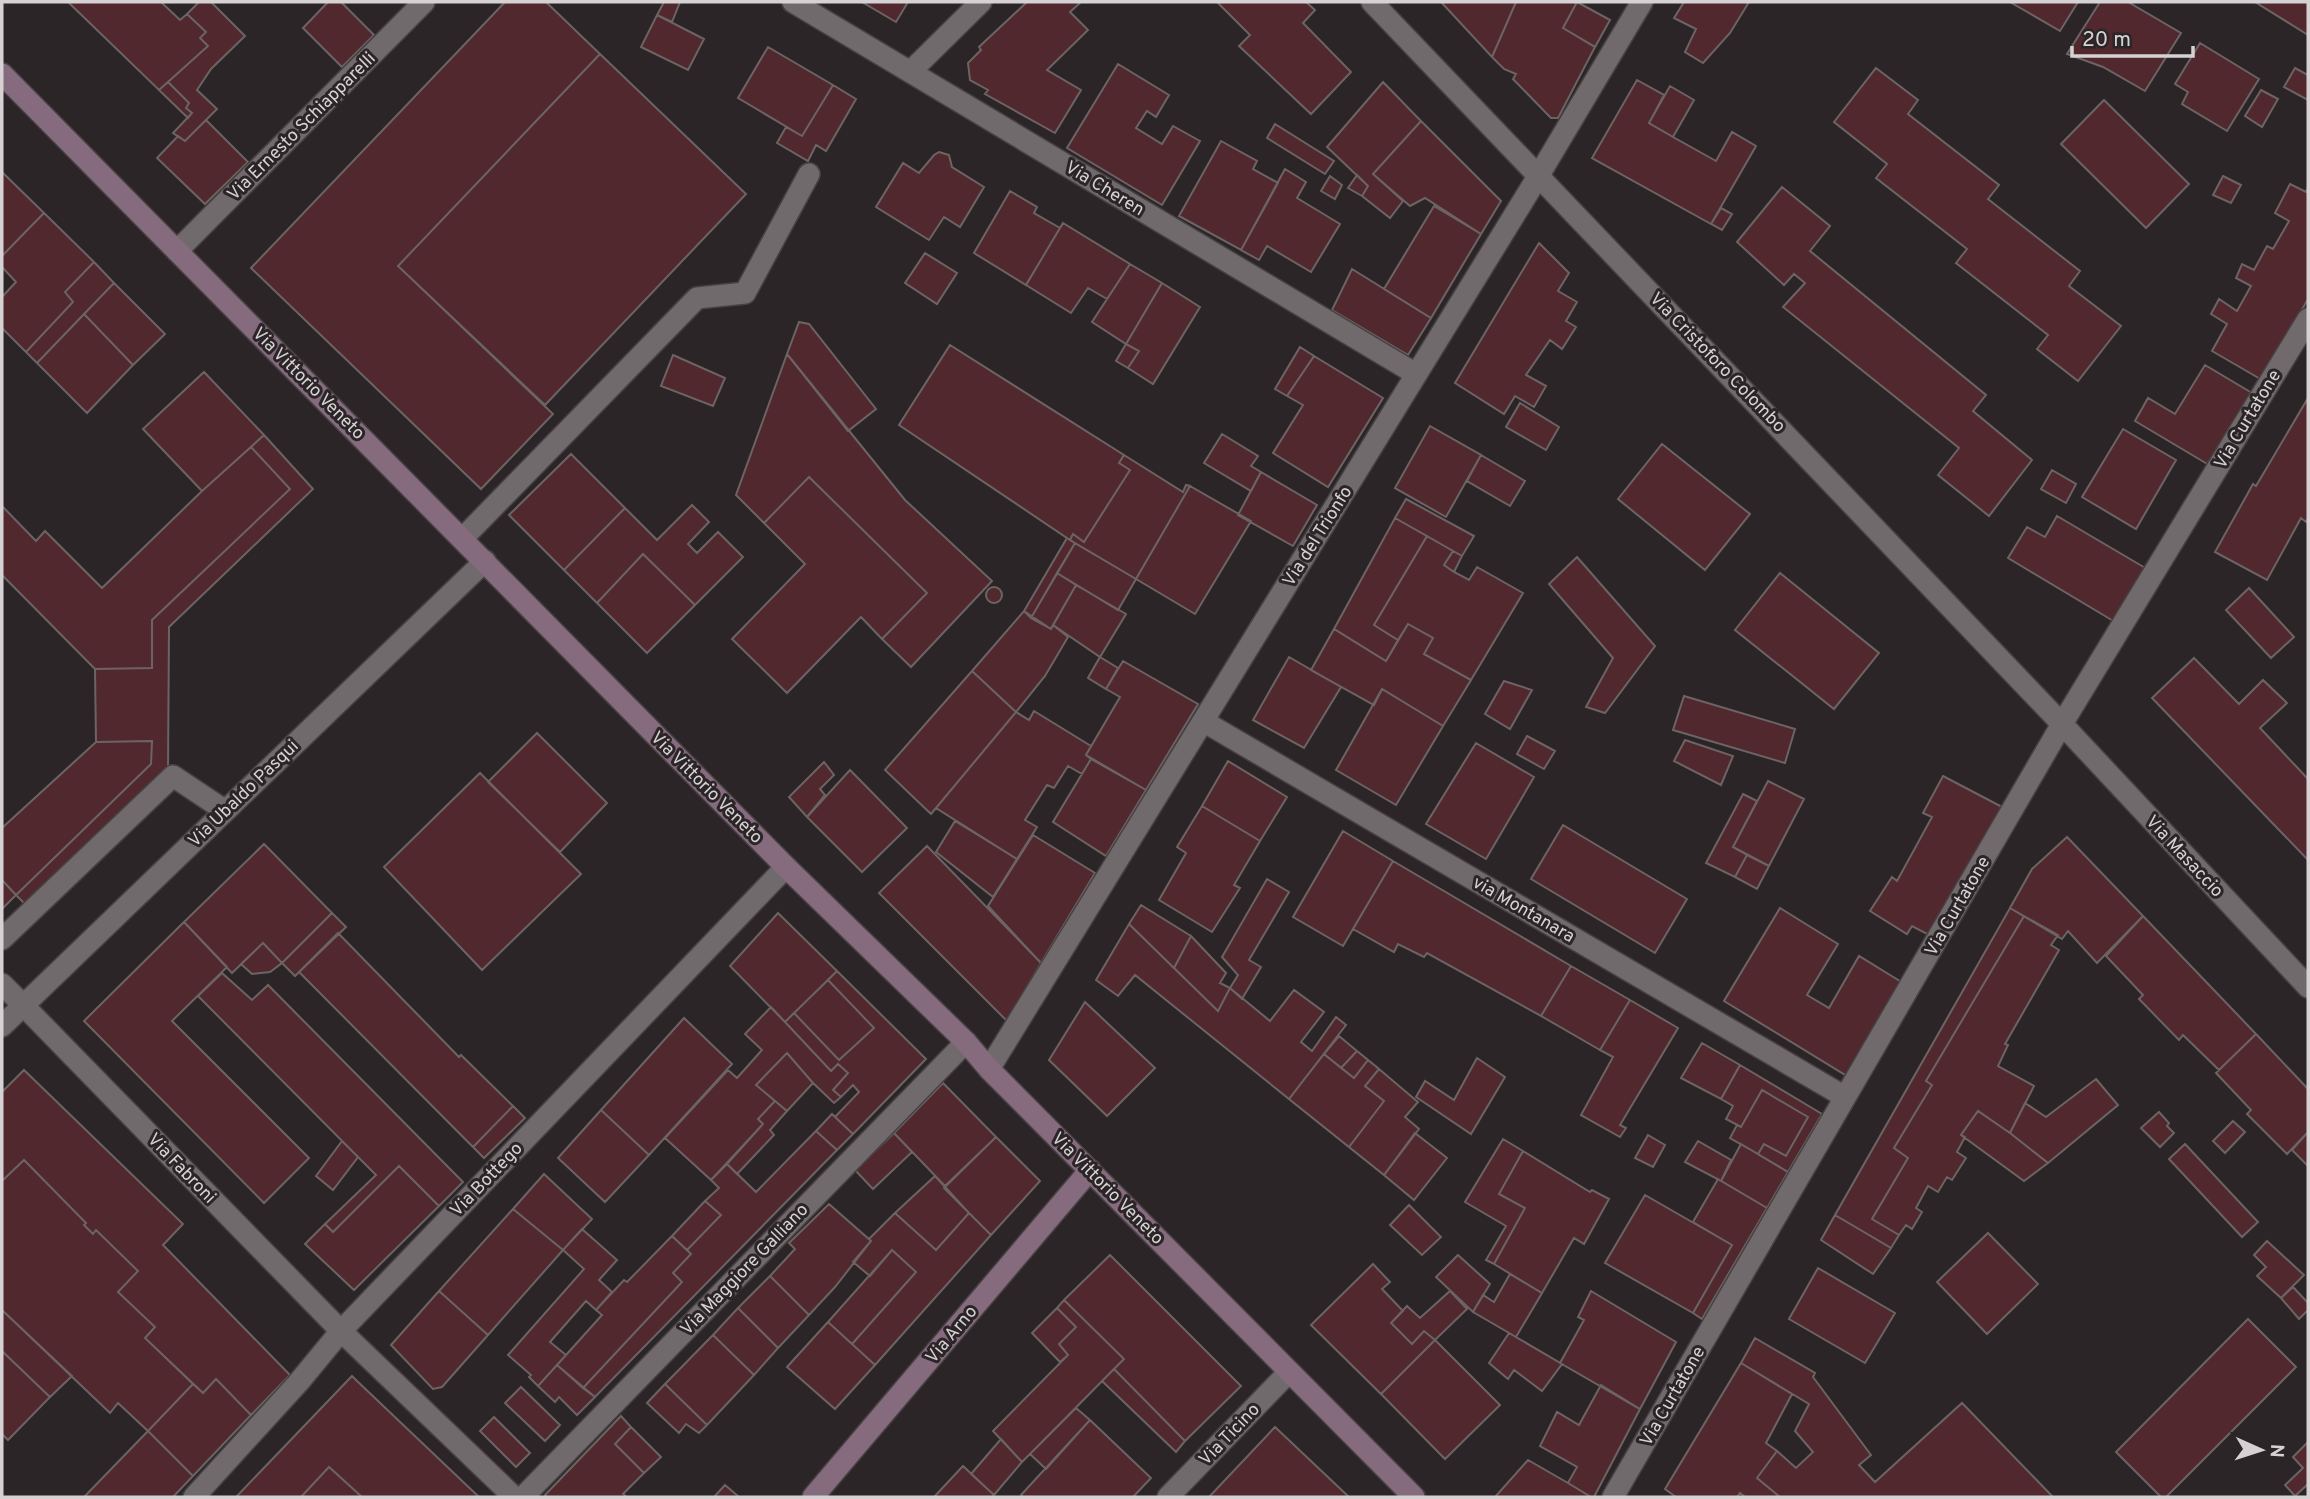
<svg xmlns="http://www.w3.org/2000/svg" width="2310" height="1499" font-family="Overpass,sans-serif">
<rect width="100%" height="100%" fill="#2b2528"/>
<!-- building -->
<path fill="#51282d" stroke="#6c6464" stroke-width="2" d="M68 2H161L180 20 187 14 206 32 200 38 208 46 159 90Z
M199 2H211L245 36 211 69 197 90 217 109 185 141 173 133 192 113 186 108 189 103 168 82 208 46 200 38 206 32 187 14Z
M328 2H341L374 35 342 67 303 28Z
M505 2H546L600 54 398 266 553 414 481 489 251 268Z
M664 2H680L672 22 657 15Z
M862 2H908L896 22Z
M1027 2H1081L1070 12 1088 30 1047 70 1081 90 1055 133 985 94 988 90 970 80 968 63 981 50 979 47Z
M1217 2H1306L1315 10 1303 23 1351 72 1311 114 1239 46 1250 35Z
M1441 2H1516L1492 57Z
M1516 2H1577L1563 28 1595 47 1558 118H1551L1513 79 1516 74 1504 69 1492 57Z
M1577 2 1610 20 1595 47 1563 28Z
M1684 2H1749L1730 33 1703 63 1685 52 1696 29 1674 18Z
M2010 2H2078L2060 31Z
M2100 2H2128L2181 33 2145 91 2103 67 2067 54Z
M2255 2H2308V35Z
M657 15 704 39 688 70 641 47Z
M2200 43 2259 79 2227 131 2182 104 2188 92 2175 84Z
M768 47 833 85 802 136 738 98Z
M600 54 746 194 545 405 398 266Z
M1118 64 1169 95 1156 117 1147 111 1136 128 1162 144 1173 126 1200 141 1162 205 1067 148Z
M1876 68 1918 100 1908 114 1999 185 1988 199 2080 271 2069 286 2121 326 2078 381 2037 349 2048 335 1956 263 1967 249 1876 178 1887 164 1834 122Z
M2295 68 2308 75V100L2284 87Z
M1637 80 1664 95 1649 123 1673 137 1716 161 1732 132 1756 146 1711 224 1592 158Z
M168 82 189 103 186 108 192 113 188 118 159 90Z
M1383 82 1421 121 1373 174 1403 201 1390 218 1362 196 1368 186 1327 147Z
M833 85 856 99 826 151 816 145 808 161 777 143 786 127 802 136Z
M1670 86 1694 100 1673 137 1649 123Z
M2261 90 2278 99 2262 127 2245 116Z
M2104 100 2189 184 2146 228 2061 144Z
M206 120 248 162 205 204 157 158 178 136 185 141Z
M1421 121 1501 201 1481 234 1425 198 1410 206 1373 174Z
M1275 124 1334 161 1325 174 1267 138Z
M1221 141 1257 161 1253 169 1278 183 1241 250 1179 216Z
M939 152 949 155 952 167 984 187 960 227 944 217 929 240 876 207 903 163 919 173 934 155Z
M1285 169 1306 182 1297 198 1340 224 1311 272 1267 246 1259 260 1241 250Z
M2 172 44 213 2 256Z
M1357 175 1368 186 1362 196 1348 188Z
M1330 176 1342 185 1335 199 1321 191Z
M2223 176 2241 185 2231 203 2213 195Z
M2290 184 2306 192 2308 188V299L2262 380 2212 351 2227 324 2211 314 2219 299 2237 311 2251 286 2236 278 2242 264 2254 270 2267 246 2273 249 2289 221 2275 213Z
M1782 187 1830 226 1810 251 1986 395 1973 411 2032 460 1989 516 1938 475 1959 448 1783 307 1805 283 1794 274 1784 285 1737 242Z
M1010 191 1037 207 1034 213 1060 228 1026 285 974 253Z
M1434 206 1481 234 1431 318 1384 289Z
M1721 208 1732 214 1722 230 1711 224Z
M44 213 94 262 65 292 73 302 26 352 2 328V297L16 282 2 267V256Z
M1063 223 1130 264 1107 299 1088 288 1071 313 1026 285Z
M1539 243 1569 273 1558 291 1577 302 1566 321 1576 327 1562 349 1550 340 1526 375 1546 386 1534 407 1515 396 1504 414 1455 383Z
M925 253 957 273 937 304 905 283Z
M94 262 114 283 37 363 26 352 73 302 65 292Z
M1130 264 1162 283 1126 344 1092 322Z
M1352 269 1431 318 1408 355 1332 310Z
M114 283 165 334 133 365 84 314Z
M1162 283 1200 307 1153 384 1128 368 1139 351 1126 344Z
M84 314 133 365 87 413 37 363Z
M799 322 809 324 876 409 848 431 787 354Z
M1126 344 1139 351 1128 368 1116 361Z
M950 345 1124 455 1119 463 1130 470 1084 542 1073 534 1070 540 899 425Z
M1300 347 1314 356 1287 396 1275 389Z
M787 354 905 500 992 581 911 667 882 639 927 593 809 477 764 523 736 495Z
M673 355 725 378 713 406 661 386Z
M1314 356 1383 398 1328 487 1273 453 1303 405 1287 396Z
M2205 365 2252 393 2209 465 2135 421 2148 398 2175 414Z
M204 372 264 435 202 491 143 429Z
M2308 398V518L2306 522 2301 518 2267 580 2215 552 2253 484 2256 486Z
M1520 403 1559 427 1546 450 1506 427Z
M1430 426 1481 455 1446 517 1395 488Z
M2123 429 2176 460 2136 529 2082 497Z
M1222 434 1258 456 1251 466 1261 472 1251 491 1204 463Z
M264 435 313 489 169 627 168 772 28 907 16 895 151 764 152 741 96 742 95 669 152 668V620L290 489 251 447Z
M1662 444 1750 514 1705 570 1618 499Z
M251 447 290 489 152 620V668L95 669 2 575V506L36 541 45 531 102 588 202 491Z
M571 454 625 508 564 570 509 515Z
M1124 455 1183 492 1186 485 1190 486 1136 579 1070 540 1073 534 1084 542 1130 470 1119 463Z
M1481 455 1525 481 1510 506 1467 481Z
M2052 470 2076 484 2066 503 2041 489Z
M1261 472 1317 505 1293 546 1238 515Z
M809 477 927 593 882 639 861 617 787 693 732 639 805 564 764 523Z
M1190 486 1251 521 1195 614 1136 579Z
M1406 499 1474 536 1462 556 1395 518Z
M692 505 709 522 688 544 697 553 718 532 743 557 695 605 643 554 597 603 564 570 625 508 657 540Z
M2057 516 2147 569 2115 622 2008 558 2027 527 2045 537Z
M1395 518 1427 536 1374 625 1398 640 1386 661 1334 629Z
M1427 536 1453 551 1444 565 1454 572 1469 580 1477 567 1523 593 1471 680 1424 654 1433 638 1408 624 1398 640 1374 625Z
M1067 538 1075 543 1031 618 1024 611Z
M1075 543 1136 579 1118 610 1057 573Z
M1453 551 1462 556 1454 572 1444 565Z
M643 554 695 605 647 653 597 603Z
M1577 557 1655 646 1605 713 1586 707 1613 658 1549 584Z
M1057 573 1076 585 1051 629 1031 618Z
M1780 573 1879 653 1834 709 1735 630Z
M1076 585 1126 614 1100 657 1053 625Z
M986 595a8 8 0 1 1 16 0a8 8 0 1 1-16 0Z
M2249 588 2294 637 2271 658 2226 610Z
M1024 611 1051 629 1053 625 1068 637 1045 676 1016 712 972 671Z
M1408 624 1433 638 1424 654 1471 680 1443 726 1382 689 1374 705 1311 670 1334 629 1386 661Z
M1100 657 1118 668 1106 689 1088 678Z
M1289 657 1341 687 1304 748 1253 720Z
M2194 658 2239 704 2263 680 2287 703 2260 728 2308 779V860L2152 698Z
M1123 661 1198 704 1146 790 1086 755 1120 697 1106 689Z
M972 671 1016 712 931 814 885 770Z
M1504 681 1532 690 1510 729 1485 714Z
M1382 689 1443 726 1396 805 1336 770Z
M1684 696 1795 729 1785 763 1673 730Z
M1034 711 1091 746 1086 755 1091 759 1082 774 1068 766 1054 788 1047 785 1025 820 1037 827 1017 859 936 808 1016 712 1029 720Z
M537 733 607 803 560 852 488 782Z
M1527 736 1555 751 1544 769 1517 754Z
M1685 740 1733 756 1721 785 1674 761Z
M152 741 151 764 16 895 2 880V828L96 742Z
M1476 743 1534 777 1486 859 1426 824Z
M1091 759 1146 790 1106 856 1053 822Z
M1228 761 1287 797 1260 841 1202 806Z
M824 762 834 775 820 789 825 795 807 817 789 797Z
M850 770 907 828 862 872 807 817Z
M480 773 581 874 482 970 384 867Z
M1943 776 2004 808 1929 935 1912 926 1907 934 1870 911 1892 877 1897 881 1932 817 1923 813Z
M1768 781 1804 799 1769 866 1733 847Z
M1743 794 1757 801 1733 847 1747 855 1735 877 1706 863Z
M1202 806 1260 841 1234 885 1240 888 1212 932 1159 900 1186 853 1177 847Z
M955 821 1017 859 993 897 936 852Z
M1563 825 1687 899 1655 953 1531 879Z
M1343 831 1393 861 1343 946 1293 917Z
M1033 835 1095 873 1041 963 988 906Z
M2067 837 2143 916 2097 963 2068 931 2062 939 2010 908 2032 869Z
M264 844 332 913 282 963 263 943 232 973 184 922Z
M927 846 1041 963 1007 1021 879 893Z
M1747 855 1769 866 1757 889 1735 877Z
M1393 861 1571 966 1541 1016 1427 953 1424 957 1398 944 1394 952 1353 929Z
M1267 879 1289 892 1249 960 1261 967 1242 999 1230 988 1238 975 1222 957Z
M2 880 16 895 2 909Z
M1141 905 1191 936 1174 968 1129 924Z
M1780 908 1838 944 1807 995 1829 1008 1859 956 1903 983 1847 1076 1724 1001Z
M2010 908 2024 916 1926 1081 1932 1085 1894 1148 1908 1158 1872 1219 1899 1235 1891 1248 1835 1215Z
M332 913 346 927 295 976 282 963Z
M778 913 837 971 785 1022 730 966Z
M2024 916 2058 935 2051 945 2059 950 2005 1044 2008 1045 1998 1066 2034 1086 2010 1133 1978 1111 1961 1135 1965 1137 1957 1152 1966 1158 1952 1180 1947 1177 1938 1192 1928 1186 1916 1208 1922 1212 1912 1229 1906 1225 1899 1235 1872 1219 1908 1158 1894 1148 1932 1085 1926 1081Z
M2143 916 2256 1034 2219 1070 2183 1035 2179 1040 2139 999 2143 995 2106 956Z
M184 922 227 967 172 1021 309 1158 264 1203 84 1021Z
M1129 924 1218 1011 1230 988 1270 1021 1294 990 1324 1012 1301 1042 1312 1051 1336 1017 1346 1025 1289 1099 1135 975 1118 996 1096 980Z
M338 933 459 1057 461 1055 513 1106 473 1147 299 972Z
M1191 936 1226 973 1220 983 1230 988 1218 1011 1174 968Z
M263 943 282 963 270 972 252 974 241 964Z
M1571 966 1630 1000 1600 1050 1541 1016Z
M837 971 926 1059 853 1134 835 1117 859 1092 853 1085 841 1097 833 1090 848 1073 838 1064 831 1071 785 1022 794 1013 839 1060 874 1028 828 980Z
M222 973 252 1000 268 985 463 1182 439 1206 399 1166 333 1232 325 1224 376 1175 198 996Z
M828 980 874 1028 839 1060 794 1013Z
M1630 1000 1678 1028 1620 1125 1626 1128 1620 1137 1581 1115 1613 1057 1600 1050Z
M1085 1002 1155 1068 1107 1116 1049 1060Z
M771 1007 831 1071 838 1064 848 1073 833 1090 841 1097 834 1103 813 1083 787 1053 756 1085 775 1101 758 1119 763 1124 711 1180 665 1138 728 1070 737 1078 762 1050 745 1034Z
M684 1018 732 1064 649 1155 601 1110Z
M2256 1034 2308 1089V1132L2287 1154 2247 1114 2251 1110 2216 1073Z
M1339 1036 1357 1051 1341 1068 1324 1054Z
M1702 1043 1740 1065 1721 1099 1681 1078Z
M1357 1051 1368 1060 1354 1078 1341 1068Z
M787 1053 813 1083 787 1111 756 1085Z
M1324 1054 1354 1078 1368 1060 1379 1069 1365 1086 1384 1101 1349 1147 1289 1099Z
M1477 1058 1505 1077 1471 1134 1416 1097 1425 1081 1454 1100Z
M1740 1065 1822 1114 1788 1172 1758 1154 1764 1144 1786 1156 1808 1117 1762 1090 1741 1127 1726 1119 1733 1106 1721 1099Z
M1379 1069 1418 1102 1405 1117 1419 1129 1384 1175 1349 1147 1384 1101 1365 1086Z
M24 1070 183 1224 163 1245 290 1375 251 1415 216 1379 203 1393 145 1338 155 1327 118 1292 138 1271 96 1230 93 1234 84 1225 86 1223 24 1160 2 1181V1092Z
M2096 1079 2118 1105 2048 1163 2010 1133 2025 1103 2046 1117Z
M943 1083 996 1137 945 1186 894 1133Z
M1762 1090 1808 1117 1786 1156 1764 1144 1758 1154 1730 1138 1737 1125 1741 1127Z
M775 1101 787 1111 770 1130 774 1135 737 1174 727 1164 763 1124 758 1119Z
M513 1106 525 1118 484 1158 473 1147Z
M601 1110 649 1155 605 1202 558 1158Z
M1978 1111 2010 1133 2048 1163 2024 1181 1961 1135Z
M2159 1112 2169 1123 2167 1126 2174 1133 2160 1147 2141 1128Z
M832 1114 853 1134 837 1150 816 1131Z
M2233 1121 2245 1132 2225 1153 2213 1141Z
M816 1131 837 1150 595 1397 583 1388 682 1282 673 1273 691 1254 687 1250 721 1215 705 1201 719 1188 711 1180 727 1164 756 1192Z
M2308 1132V1166L2292 1150Z
M894 1133 912 1152 873 1189 855 1170Z
M1415 1133 1447 1158 1414 1200 1384 1175Z
M1648 1135 1665 1145 1653 1167 1635 1158Z
M996 1137 1040 1181 991 1235 944 1188Z
M1503 1139 1523 1151 1499 1194 1525 1208 1494 1264 1486 1260 1506 1226 1465 1202Z
M342 1141 358 1157 333 1190 316 1176Z
M1698 1141 1731 1160 1721 1181 1685 1162Z
M1741 1144 1788 1172 1767 1208 1721 1181Z
M2185 1144 2258 1222 2242 1237 2169 1159Z
M1523 1151 1590 1192 1592 1190 1609 1199 1584 1244 1574 1238 1542 1293 1494 1264 1525 1208 1499 1194Z
M24 1160 86 1223 84 1225 93 1234 96 1230 138 1271 118 1292 155 1327 145 1338 193 1384 148 1431 118 1403 110 1413 2 1310V1181Z
M399 1166 439 1206 354 1290 305 1244 325 1224 333 1232Z
M544 1174 592 1219 563 1250 513 1209Z
M935 1176 969 1213 936 1250 895 1213Z
M1718 1179 1767 1208 1702 1319 1693 1313 1732 1245 1693 1222Z
M1645 1195 1732 1245 1693 1313 1605 1263Z
M705 1201 721 1215 687 1250 672 1236Z
M829 1204 871 1241 835 1287 809 1315 770 1276 795 1249 789 1243Z
M1409 1205 1441 1237 1422 1255 1390 1225Z
M513 1209 563 1250 488 1335 439 1291Z
M895 1213 936 1250 969 1213 991 1235 875 1365 852 1344 916 1272 892 1250 870 1276 853 1262 871 1241 869 1239Z
M1835 1215 1891 1248 1873 1274 1821 1240Z
M582 1229 617 1260 599 1280 612 1292 596 1310 586 1301 550 1342 566 1355 538 1386 529 1377 531 1375 508 1355 584 1269 563 1250Z
M1988 1233 2038 1284 1987 1334 1937 1282Z
M672 1236 691 1254 673 1273 682 1282 583 1388 557 1365 602 1315 596 1310 624 1280 627 1282Z
M2267 1241 2304 1275 2281 1298 2257 1276 2266 1267 2254 1255Z
M892 1250 916 1272 852 1344 828 1322Z
M1110 1255 1241 1386 1185 1441 1114 1369 1124 1359 1064 1300Z
M1458 1255 1490 1284 1473 1312 1436 1277Z
M1373 1264 1390 1282 1382 1289 1403 1311 1391 1323 1412 1344 1424 1331 1435 1340 1381 1394 1311 1325Z
M1818 1268 1895 1313 1865 1363 1789 1319Z
M1510 1274 1542 1293 1516 1337 1473 1312 1483 1295 1494 1302Z
M770 1276 809 1315 778 1348 738 1308Z
M2293 1287 2308 1303V1310L2299 1319 2281 1298Z
M439 1291 488 1335 442 1387 433 1389 391 1345Z
M1450 1291 1467 1309 1435 1340 1424 1331 1412 1344 1391 1323 1407 1306 1420 1318Z
M1591 1291 1676 1342 1640 1409 1560 1363 1584 1320 1578 1317Z
M1064 1300 1124 1359 1022 1462 993 1431 1068 1355 1059 1344 1076 1327 1057 1308Z
M738 1308 778 1348 754 1375 713 1335Z
M1057 1308 1076 1327 1059 1344 1068 1355 1060 1362 1032 1333Z
M2 1310 72 1376 50 1397 2 1351Z
M2248 1319 2296 1367 2166 1497H2161L2116 1452Z
M828 1322 875 1365 835 1409 787 1367Z
M1509 1333 1562 1364 1542 1391 1514 1370 1508 1379 1489 1363Z
M713 1335 754 1375 707 1425 665 1384Z
M1755 1338 1815 1373 1813 1377 1871 1455 1859 1465 1875 1482 1962 1403 2053 1497H1780L1757 1478 1777 1451 1796 1468 1813 1452 1795 1431 1809 1404 1741 1363Z
M1435 1340 1500 1405 1445 1459 1381 1394Z
M2 1351 50 1397 8 1440 2 1434Z
M1741 1363 1792 1394 1766 1443 1777 1451 1757 1478 1780 1497H1745L1740 1493 1737 1497H1676L1665 1489Z
M557 1365 595 1397 577 1415 559 1397 555 1402 538 1386Z
M1114 1369 1185 1441 1176 1452 1102 1381Z
M352 1376 357 1381 479 1497H362L329 1467 301 1497H236Z
M216 1379 251 1415 193 1476 148 1431 193 1384 203 1393Z
M665 1384 707 1425 699 1433 686 1424 679 1433 647 1403Z
M1601 1385 1640 1409 1594 1497H1591L1568 1483 1577 1467 1540 1446 1557 1412 1579 1425Z
M521 1387 560 1425 545 1441 505 1403Z
M1076 1408 1090 1420 1046 1469 1030 1454Z
M621 1416 631 1427 615 1444 644 1473 623 1494 627 1497H547L545 1495Z
M494 1417 530 1453 516 1467 480 1431Z
M1090 1420 1151 1478 1133 1497H1023L1021 1495Z
M631 1427 661 1457 644 1473 615 1444Z
M1275 1427 1349 1497H1209Z
M148 1431 193 1476 173 1497H84Z
M1001 1439 1022 1462 994 1495 971 1474Z
M2308 1442V1484L2295 1496 2285 1485 2303 1468 2293 1457Z
M1528 1460 1568 1483 1591 1497H1495Z
M963 1466 994 1495 992 1497H934Z
M329 1467 362 1497H301Z
M725 1485 739 1497H714Z"/>
<g fill="none" stroke-linecap="round" stroke-linejoin="round">
<!-- service casing -->
<g stroke="#464143" stroke-width="24">
<path id="service" d="M463 538 697 298 745 293 809 174
M2 939 173 776 224 810
M2 984 23 1005"/>
</g>
<!-- minor casing -->
<g stroke="#464143" stroke-width="24">
<path id="minor" d="M793 2 1416 374
M911 71 981 2
M177 251 424 2
M1203 721 1845 1097
M23 1005 341 1331 514 1497
M2 1026 485 561
M989 1069 1539 175 1642 2
M194 1497 298 1383 341 1331 786 867
M523 1497 966 1042
M1168 1497 1289 1372
M1613 1497 2062 724 2308 319"/>
</g>
<!-- tertiary casing -->
<g stroke="#464143" stroke-width="24">
<path id="tertiary" d="M1372 2 2062 724 2308 987"/>
</g>
<!-- secondary casing -->
<g stroke="#464143" stroke-width="24">
<path id="secondary" d="M2 74 786 867 966 1042 989 1069 1414 1497
M813 1497 1090 1170"/>
</g>
<!-- service -->
<use href="#service" stroke="#716a6d" stroke-width="21"/>
<!-- minor -->
<use href="#minor" stroke="#716a6d" stroke-width="21"/>
<!-- tertiary -->
<use href="#tertiary" stroke="#716a6d" stroke-width="21"/>
<!-- secondary -->
<use href="#secondary" stroke="#866b7f" stroke-width="21"/>
</g>
<g text-anchor="middle" stroke-width="6" stroke-linejoin="round" paint-order="stroke">
<!-- street labels -->
<g font-size="18" fill="#d6d2d3" stroke="#2b2528">
<text transform="translate(301 126) rotate(-45)" y="6">Via Ernesto Schiapparelli</text>
<text transform="translate(1105 188) rotate(31)" y="6">Via Cheren</text>
<text transform="translate(1718 362) rotate(46)" y="6">Via Cristoforo Colombo</text>
<text transform="translate(309 383) rotate(45)" y="6">Via Vittorio Veneto</text>
<text transform="translate(2247 419) rotate(-59)" y="6">Via Curtatone</text>
<text transform="translate(1317 536) rotate(-58)" y="6">Via del Trionfo</text>
<text transform="translate(707 787) rotate(45)" y="6">Via Vittorio Veneto</text>
<text transform="translate(243 793) rotate(-44)" y="6">Via Ubaldo Pasqui</text>
<text transform="translate(2185 856) rotate(47)" y="6">Via Masaccio</text>
<text transform="translate(1957 906) rotate(-60)" y="6">Via Curtatone</text>
<text transform="translate(1524 909) rotate(30)" y="6">via Montanara</text>
<text transform="translate(182 1168) rotate(46)" y="6">Via Fabroni</text>
<text transform="translate(486 1179) rotate(-46)" y="6">Via Bottego</text>
<text transform="translate(1108 1188) rotate(45)" y="6">Via Vittorio Veneto</text>
<text transform="translate(744 1269) rotate(-46)" y="6">Via Maggiore Galliano</text>
<text transform="translate(951 1334) rotate(-50)" y="6">Via Arno</text>
<text transform="translate(1672 1396) rotate(-60)" y="6">Via Curtatone</text>
<text transform="translate(1229 1434) rotate(-46)" y="6">Via Ticino</text>
</g>
</g>
<!-- border -->
<rect width="2310" height="1499" fill="none" stroke="#d6d2d3" stroke-width="7"/>
<!-- north arrow -->
<g transform="translate(2261 1450) rotate(93)" stroke="#2b2528" stroke-width="5" paint-order="stroke">
<path d="M0-5L12 26L0 18L-12 26Z" fill="#d6d2d3"/>
<text y="-10" font-size="19" font-weight="bold" text-anchor="middle" fill="#d6d2d3">N</text>
</g>
<!-- scale -->
<path d="M2072 46v10h121v-10" fill="none" stroke="#d6d2d3" stroke-width="3.5"/>
<text x="2082" y="46" font-size="21" fill="#d6d2d3" stroke="#2b2528" stroke-width="5" paint-order="stroke">20 m</text>
</svg>
